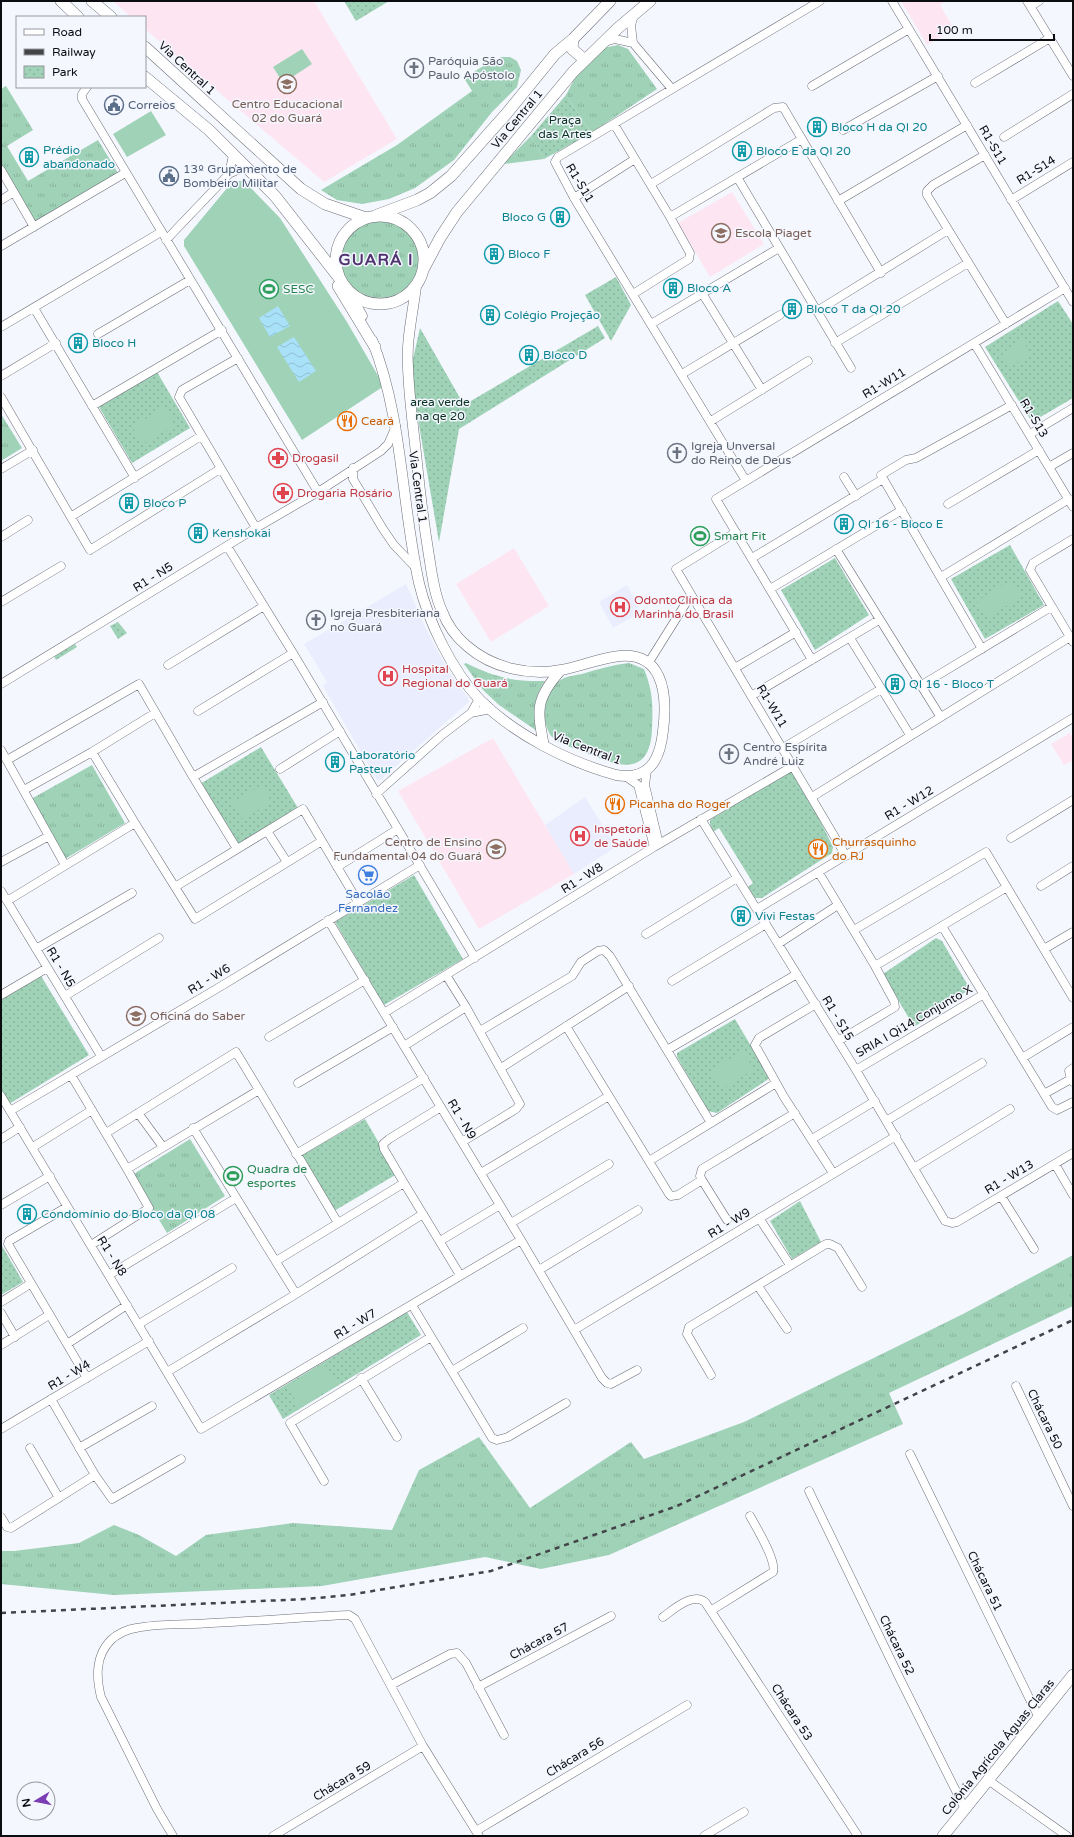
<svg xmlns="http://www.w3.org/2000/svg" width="1074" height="1837" font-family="'Varela Round',sans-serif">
<defs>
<pattern id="grass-tufts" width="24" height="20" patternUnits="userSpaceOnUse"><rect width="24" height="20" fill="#9fd2b7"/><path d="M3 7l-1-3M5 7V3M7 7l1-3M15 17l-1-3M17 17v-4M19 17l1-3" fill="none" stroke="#88b39c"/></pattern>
<pattern id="park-dots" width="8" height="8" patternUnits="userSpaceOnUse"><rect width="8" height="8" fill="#9fd2b7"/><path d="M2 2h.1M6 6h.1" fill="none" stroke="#88b39c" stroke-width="1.8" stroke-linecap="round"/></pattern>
<pattern id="water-waves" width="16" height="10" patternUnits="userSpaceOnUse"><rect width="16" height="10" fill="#a9e1f8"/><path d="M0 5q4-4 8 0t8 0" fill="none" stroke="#90c0d4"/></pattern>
</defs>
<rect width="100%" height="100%" fill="#f5f7ff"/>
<!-- built -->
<path fill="#eaedfe" d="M406 584 425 627 447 669 468 698 469 702 380 780H377L323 686 327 682 304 644Z
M627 585 641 612 613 628 599 602Z
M585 797 616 847 574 874 545 825Z"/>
<!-- education -->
<path fill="#fde6f2" d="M113 1H314L397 139 324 182 145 29V17H131Z
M901 1H946L940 5 954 29 927 45Z
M732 192 764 244 710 277 678 223Z
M514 548 549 606 491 642 456 584Z
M1070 733 1073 738V760L1064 765 1051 744Z
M493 738 574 874 479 929 398 791Z"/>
<!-- grass -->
<path fill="url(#grass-tufts)" d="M618 45 628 49 657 89 591 133 566 95 577 74 603 48Z
M501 57H510L517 61 521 70 517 87 492 112 454 160 415 188 389 199 362 204 337 200 321 190 397 145 472 91 464 78 480 68Z
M6 86 33 130 7 146 28 181 98 140 118 173 35 223 1 165V89Z
M531 136 544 159 503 164Z
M341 259a39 39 0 1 1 78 0a39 39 0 1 1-78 0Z
M1 414 22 448 1 461Z
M466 663C494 677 514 682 545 681 534 697 532 712 537 731L499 705 483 690 464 664Z
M629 663 644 669C653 691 653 706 652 729 650 779 616 766 584 752 573 748 559 744 551 736 547 730 544 720 544 713 543 700 551 684 564 678 569 676 576 675 582 674 597 669 613 665 629 663Z
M92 765 125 823 65 859 31 799Z
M190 1139 225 1196 167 1233 132 1175Z
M1073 1255V1306L889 1393 903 1424 609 1555 541 1569 485 1557 322 1586 114 1595 1 1584V1551H14L79 1543 114 1525 139 1535 176 1556 206 1535 293 1523 392 1530 419 1470 479 1437 530 1508 631 1442 644 1459 744 1422 963 1314Z"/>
<!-- park -->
<path fill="url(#park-dots)" d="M344 1H389L356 21Z
M566 95 591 133 544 159 531 136Z
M616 277 631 305 611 341 585 295Z
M1058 301 1073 324V398L1032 422 985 347Z
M598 326 605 338 459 429 439 542 410 372 420 328 464 405Z
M157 372 190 428 132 463 99 407Z
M1010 545 1044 605 985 639 951 579Z
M835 558 869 615 815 650 781 590Z
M118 622 127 633 118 639 110 626Z
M75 644 77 647 56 660 54 656Z
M261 747 298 808 237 845 200 784Z
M790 770 807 794 833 847 832 853 762 898H755L748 887 753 883 719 828 713 832 710 824V820Z
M414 875 463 959 384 1005 335 922Z
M936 938 942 941 970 989 914 1027 883 974Z
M41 976 89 1055 9 1104 1 1090V1000Z
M735 1019 770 1078 717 1113 708 1111 677 1057V1053Z
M365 1119 397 1174 334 1211 302 1155Z
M800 1201 821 1242 792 1259 770 1221Z
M1 1244 23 1282 1 1295Z
M407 1312 421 1335 283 1419 269 1395Z"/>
<!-- pitch -->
<path fill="#9fd2b7" d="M302 49 312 64 283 83 273 67Z
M151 111 166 135 127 157 113 134Z
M233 181H244L280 218 347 322 384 386 302 440 184 246V240Z
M1023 340 1031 355 1010 367 1002 353Z
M164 407 175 425 143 444 132 427Z
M1011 580 1021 596 988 618 977 601Z
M262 785 272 802 242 819 232 802Z
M743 1051 754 1069 722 1089 711 1070Z
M324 1363 337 1384 300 1408 287 1386Z"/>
<!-- water -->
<path fill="url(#water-waves)" d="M278 306 290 326 270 337 259 318Z
M294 337 316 371 299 382 277 347Z"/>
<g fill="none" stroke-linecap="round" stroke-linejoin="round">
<!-- minor casing -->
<g stroke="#6c6e76" stroke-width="9">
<path id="minor" d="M892 1 1073 302
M1027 1 1073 76
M1031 6 1039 1
M634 15 631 25 633 43 672 89
M605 42 615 39 633 43
M975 83 1050 38
M812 86 909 29
M87 87 82 94V99L318 492 381 451 388 444 396 426
M614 124 670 217 690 253 689 259 633 294
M843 130 938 76
M1004 137 1073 94
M985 155 933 185 927 191V195L1006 324
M1 170 34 227
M229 174 233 155
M737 177 851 368
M651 184 774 108 783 107 881 273
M574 198 635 159
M1 200 14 192
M1011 200 1073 162
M838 201 967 125
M670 217 802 139
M166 240 229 174 244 167
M1 246 125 173
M702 293 762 390
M34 308 135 478
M817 311 948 230
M651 324 779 248
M1 327 161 232
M98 334 190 280
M835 343 968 263
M974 343 1073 507
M238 358 182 390 179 397 256 528
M682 374 780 315
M1 376 56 343
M1 397 90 550 220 469
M92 406 222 330
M711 421 808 361
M1030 434 1073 408
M1049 467 1073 453
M353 468V479L383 529 394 545 416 568
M1 469 33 450
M844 477 856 496
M746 481 574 198 555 162 558 157 820 1
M948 504 1039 450
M72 516 201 436
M736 532 676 569 846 856
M1 537 28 520
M1073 539 1033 563 1030 570 1073 642
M227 546 293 653 475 958
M836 549 940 716
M752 558 883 479
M941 577 1069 499
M770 589 902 510
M1 602 61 566
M850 638 910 735
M982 649 881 475 906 460 916 458 1012 405
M812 660 716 499 1065 288
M649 662 691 595
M168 665 264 606
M735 668 796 632
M1 684 256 528 318 492
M920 686 1051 607
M751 696 879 620
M198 711 293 653
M155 713 92 752 135 823 195 919 322 841
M471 713 491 709
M783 748 881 689
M1 750 65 865
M7 760 139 684 193 777 237 849
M280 769 340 731
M647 770 645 785 659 844
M625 776 638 785 654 847
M193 777 323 702
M24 790 92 752
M376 794 442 735 471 713 479 699
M812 797 1070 637
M701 819 856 1070 945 1221 952 1223 957 1222 1073 1153
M267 831 287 862
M1011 838 1073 800
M1 862 49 836
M337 867 398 829
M819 873 875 966 1007 887
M1041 886 1073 866
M175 887 303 809 358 902
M1 891 101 1056
M7 901 135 823
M757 909 1073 718
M328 920 521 1240 602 1378 607 1383 611 1384 637 1370
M942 926 1052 1107 1057 1110 1073 1102
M854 930 986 852 1073 998
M646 934 737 878
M778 944 838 905
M36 949 132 893
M1044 949 1073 932
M446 975 466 1007 520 1104 516 1109 462 1142
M672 981 766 924
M1 995 47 968
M65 996 159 938
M816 1004 759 1038 755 1045 784 1097 833 1173
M384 1013 654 847 793 766
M566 1026 669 1194 671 1196 678 1195 702 1180
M480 1031 572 976 581 962 598 951 604 950 610 956 711 1123
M269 1037 365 980
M838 1041 895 1007 894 1001 875 966
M404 1046 466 1007
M667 1050 797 974
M1022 1058 1073 1027
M501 1068 629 986
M856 1070 984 994
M71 1075 127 1169 259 1090 338 1223
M1071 1079 1069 1071 1073 1068
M298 1083 393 1027
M1044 1094 1071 1079 1073 1082
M1 1096 201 1429 521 1240
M10 1111 223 985 420 865
M138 1113 163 1147
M886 1121 982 1063
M193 1128 296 1294
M106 1133 236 1052 259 1090
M1 1139 20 1127
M812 1139 875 1101
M33 1147 92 1110
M296 1154 424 1078
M649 1161 776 1083
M1055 1164 1073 1195
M914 1168 1010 1109
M481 1173 609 1096
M404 1183 384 1149 383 1144 389 1139 441 1107
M1001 1196 1034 1249
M1 1205 50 1176
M67 1207 9 1241 8 1244 87 1378
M759 1218 790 1265
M727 1220 702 1180 700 1176 702 1169 795 1113
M511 1223 609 1164
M440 1241 500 1205
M91 1245 149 1208 127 1169
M276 1261 404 1183 460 1275
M539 1270 638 1210
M109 1275 236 1198
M758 1286 787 1329
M1 1302 30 1284
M412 1305 492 1438 497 1440 508 1437 566 1403
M1 1313 15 1337
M139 1324 232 1268
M574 1330 896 1136
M67 1344 127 1305
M1 1345 49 1315
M452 1371 523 1328
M167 1372 296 1294 423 1214
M711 1375 687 1334 689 1327 826 1244H830L838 1248 862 1287
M361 1378 397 1437
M1016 1386 1073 1506
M51 1399 95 1475 112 1499 181 1459
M1 1429 149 1341
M30 1448 59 1498
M79 1448 152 1406
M910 1454 1039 1718
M324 1481 290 1423 431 1337
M809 1491 900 1679 965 1809
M1 1517 7 1527 11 1528 95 1475
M712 1610 773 1572C777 1561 756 1527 750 1516
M663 1617C673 1610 692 1592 705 1602L858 1836
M391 1685 450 1654 457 1653 466 1663 504 1735
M478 1687 611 1616
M988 1780 1067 1836
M476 1831 687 1705
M173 1836 157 1809 101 1697C96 1677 95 1656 111 1640 117 1634 128 1629 136 1628 161 1623 187 1625 212 1623 258 1621 304 1617 349 1615L355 1619 423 1746 479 1836
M273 1836 423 1746
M704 1836 744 1812"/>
</g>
<!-- tertiary casing -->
<g stroke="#6c6e76" stroke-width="11">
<path id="tertiary" d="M347 289 362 316
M372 340C403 418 401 502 419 583 428 621 452 671 480 700 515 735 569 762 616 775 649 781 660 760 663 731 668 693 663 648 613 657 595 660 578 667 561 670 529 676 492 668 467 646 456 637 447 624 442 611 434 594 432 574 429 556 424 525 420 494 417 463 414 432 409 399 408 367 406 340 413 313 416 286
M544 746C537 710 535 699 561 670"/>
</g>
<!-- secondary casing -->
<g stroke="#6c6e76" stroke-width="12">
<path id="secondary" d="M61 1 78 17
M92 1 111 17
M573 39 572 49 585 60
M145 47 301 189 325 204 366 218
M145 77 209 130 275 196 340 279
M377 215 417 200 430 193 451 176 507 113 555 54 573 39 610 1
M336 260a44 44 0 1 1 88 0a44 44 0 1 1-88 0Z
M423 270 440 238 457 212 573 72 618 28 650 1
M338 286 375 347
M943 1836 1073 1675"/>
</g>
<!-- minor -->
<use href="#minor" stroke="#fff" stroke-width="8"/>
<!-- tertiary -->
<use href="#tertiary" stroke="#fff" stroke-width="10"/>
<!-- secondary -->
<use href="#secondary" stroke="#fff" stroke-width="11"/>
<!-- rail -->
<path stroke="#434448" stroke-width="2.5" stroke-dasharray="5 5" stroke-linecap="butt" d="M1 1613 306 1599 349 1595 491 1571 677 1506 1073 1320"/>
</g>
<!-- icons -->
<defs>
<g id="church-ring" transform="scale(1)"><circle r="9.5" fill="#f5f7ff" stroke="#6b7280" stroke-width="1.5"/><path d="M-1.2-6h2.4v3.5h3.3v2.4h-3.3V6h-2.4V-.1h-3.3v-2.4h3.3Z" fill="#6b7280"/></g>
<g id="school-ring" transform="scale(1)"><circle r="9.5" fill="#f5f7ff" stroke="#8d6e63" stroke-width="1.5"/><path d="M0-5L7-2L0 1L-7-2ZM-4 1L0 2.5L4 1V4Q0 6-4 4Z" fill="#8d6e63"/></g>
<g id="civic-ring" transform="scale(1)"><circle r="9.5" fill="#f5f7ff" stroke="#5c6f8a" stroke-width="1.5"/><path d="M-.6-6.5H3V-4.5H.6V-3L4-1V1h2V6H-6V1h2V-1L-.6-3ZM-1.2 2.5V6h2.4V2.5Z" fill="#5c6f8a"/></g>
<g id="building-ring" transform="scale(1)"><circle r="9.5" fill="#f5f7ff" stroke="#0f9aa8" stroke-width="1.5"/><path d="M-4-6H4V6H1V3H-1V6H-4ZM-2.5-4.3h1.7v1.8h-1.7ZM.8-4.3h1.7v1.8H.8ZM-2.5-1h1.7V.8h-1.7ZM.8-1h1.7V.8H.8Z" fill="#0f9aa8"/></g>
<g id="stadium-ring" transform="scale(1)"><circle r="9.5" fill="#f5f7ff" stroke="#2e9e5b" stroke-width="1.5"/><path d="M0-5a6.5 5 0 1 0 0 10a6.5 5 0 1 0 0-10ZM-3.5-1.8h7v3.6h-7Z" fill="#2e9e5b"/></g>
<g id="restaurant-ring" transform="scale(1)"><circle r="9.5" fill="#f5f7ff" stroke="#e8710a" stroke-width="1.5"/><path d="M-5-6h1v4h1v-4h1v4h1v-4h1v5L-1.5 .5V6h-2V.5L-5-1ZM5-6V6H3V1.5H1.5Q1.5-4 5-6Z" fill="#e8710a"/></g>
<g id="pharmacy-ring" transform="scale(1)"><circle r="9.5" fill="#f5f7ff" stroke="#e0444e" stroke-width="1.5"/><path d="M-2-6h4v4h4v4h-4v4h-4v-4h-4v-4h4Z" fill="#e0444e"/></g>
<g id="hospital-ring" transform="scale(1)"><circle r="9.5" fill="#f5f7ff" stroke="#e0444e" stroke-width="1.5"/><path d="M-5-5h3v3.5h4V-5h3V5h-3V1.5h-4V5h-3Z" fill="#e0444e"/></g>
<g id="supermarket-ring" transform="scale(1)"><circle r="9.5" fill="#f5f7ff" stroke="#3f7fe0" stroke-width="1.5"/><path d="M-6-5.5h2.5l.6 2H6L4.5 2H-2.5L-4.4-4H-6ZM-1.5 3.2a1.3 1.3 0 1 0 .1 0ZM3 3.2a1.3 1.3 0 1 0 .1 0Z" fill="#3f7fe0"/></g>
</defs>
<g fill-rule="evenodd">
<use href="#church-ring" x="414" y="68"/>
<use href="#school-ring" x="287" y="84"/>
<use href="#civic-ring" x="114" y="105"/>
<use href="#building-ring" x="817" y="127"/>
<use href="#building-ring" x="742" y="151"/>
<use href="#building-ring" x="29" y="157"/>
<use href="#civic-ring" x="169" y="176"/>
<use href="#building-ring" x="560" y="217"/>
<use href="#school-ring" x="721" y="233"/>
<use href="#building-ring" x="494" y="254"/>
<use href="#building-ring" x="673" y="288"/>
<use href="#stadium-ring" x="269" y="289"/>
<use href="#building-ring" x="792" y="309"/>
<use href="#building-ring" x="490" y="315"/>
<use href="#building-ring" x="78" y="343"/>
<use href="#building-ring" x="529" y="355"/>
<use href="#restaurant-ring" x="347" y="421"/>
<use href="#church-ring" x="677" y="453"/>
<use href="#pharmacy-ring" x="278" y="458"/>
<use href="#pharmacy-ring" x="283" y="493"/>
<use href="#building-ring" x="129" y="503"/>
<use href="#building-ring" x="844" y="524"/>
<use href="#building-ring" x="198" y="533"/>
<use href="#stadium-ring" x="700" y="536"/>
<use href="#hospital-ring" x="620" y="607"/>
<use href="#church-ring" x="316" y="620"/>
<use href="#hospital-ring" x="388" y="676"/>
<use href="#building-ring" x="895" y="684"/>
<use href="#church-ring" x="729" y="754"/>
<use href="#building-ring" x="335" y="762"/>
<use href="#restaurant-ring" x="615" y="804"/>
<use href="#hospital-ring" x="580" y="836"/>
<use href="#school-ring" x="496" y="849"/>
<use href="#restaurant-ring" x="818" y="849"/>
<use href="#supermarket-ring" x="368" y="875"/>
<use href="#building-ring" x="741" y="916"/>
<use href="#school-ring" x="136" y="1016"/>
<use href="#stadium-ring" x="233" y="1176"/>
<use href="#building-ring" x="27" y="1214"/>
</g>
<g text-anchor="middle" stroke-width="3" stroke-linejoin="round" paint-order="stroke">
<!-- worship labels -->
<g font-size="12" fill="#5b616d" stroke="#f5f7ff" text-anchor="start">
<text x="428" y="65">Paróquia São<tspan x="428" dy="14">Paulo Apóstolo</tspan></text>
<text x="691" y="450">Igreja Unversal<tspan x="691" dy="14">do Reino de Deus</tspan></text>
<text x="330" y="617">Igreja Presbiteriana<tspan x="330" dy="14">no Guará</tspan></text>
<text x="743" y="751">Centro Espírita<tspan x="743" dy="14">André Luiz</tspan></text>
</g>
<!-- street labels -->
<g font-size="12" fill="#0c0d10" stroke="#f5f7ff">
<text transform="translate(187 68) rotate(43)" y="4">Via Central 1</text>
<text transform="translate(517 119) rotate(-50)" y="4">Via Central 1</text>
<text transform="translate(993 145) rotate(60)" y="4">R1-S11</text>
<text transform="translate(1036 170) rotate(-32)" y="4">R1-S14</text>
<text transform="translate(580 183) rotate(59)" y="4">R1-S11</text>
<text transform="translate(884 383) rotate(-31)" y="4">R1-W11</text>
<text transform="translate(1034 418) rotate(59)" y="4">R1-S13</text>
<text transform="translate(418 487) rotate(82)" y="4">Via Central 1</text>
<text transform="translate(153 577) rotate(-32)" y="4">R1 - N5</text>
<text transform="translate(772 706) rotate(59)" y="4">R1-W11</text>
<text transform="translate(587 748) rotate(21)" y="4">Via Central 1</text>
<text transform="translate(909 803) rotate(-31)" y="4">R1 - W12</text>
<text transform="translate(582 878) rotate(-32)" y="4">R1 - W8</text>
<text transform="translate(61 967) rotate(59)" y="4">R1 - N5</text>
<text transform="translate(209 979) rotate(-31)" y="4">R1 - W6</text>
<text transform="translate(838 1018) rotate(59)" y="4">R1 - S15</text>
<text transform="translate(914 1021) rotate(-30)" y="4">SRIA I Qi14 Conjunto X</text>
<text transform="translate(462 1119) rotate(59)" y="4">R1 - N9</text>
<text transform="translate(1009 1177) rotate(-31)" y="4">R1 - W13</text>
<text transform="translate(729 1223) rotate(-31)" y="4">R1 - W9</text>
<text transform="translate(112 1256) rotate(58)" y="4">R1 - N8</text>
<text transform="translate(355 1324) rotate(-31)" y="4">R1 - W7</text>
<text transform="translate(69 1375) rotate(-31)" y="4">R1 - W4</text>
<text transform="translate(1045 1419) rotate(64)" y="4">Chácara 50</text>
<text transform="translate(985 1581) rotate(64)" y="4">Chácara 51</text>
<text transform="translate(539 1641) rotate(-28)" y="4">Chácara 57</text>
<text transform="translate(897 1645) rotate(64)" y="4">Chácara 52</text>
<text transform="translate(792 1712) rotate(57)" y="4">Chácara 53</text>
<text transform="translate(998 1747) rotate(-51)" y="4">Colônia Agrícola Águas Claras</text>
<text transform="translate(575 1757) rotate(-31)" y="4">Chácara 56</text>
<text transform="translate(342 1781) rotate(-31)" y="4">Chácara 59</text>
</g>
<!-- education labels -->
<g font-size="12" fill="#785e54" stroke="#f5f7ff" text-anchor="start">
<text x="287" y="108" text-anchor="middle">Centro Educacional<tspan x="287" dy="14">02 do Guará</tspan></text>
<text x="735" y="237">Escola Piaget</text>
<text x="482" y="846" text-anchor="end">Centro de Ensino<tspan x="482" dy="14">Fundamental 04 do Guará</tspan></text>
<text x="150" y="1020">Oficina do Saber</text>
</g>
<!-- service labels -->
<g font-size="12" fill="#4e5e75" stroke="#f5f7ff" text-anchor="start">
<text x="128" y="109">Correios</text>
<text x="183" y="173">13º Grupamento de<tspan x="183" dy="14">Bombeiro Militar</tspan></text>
</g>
<!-- park labels -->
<g font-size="12" fill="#0a3322" stroke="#f5f7ff">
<text x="565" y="124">Praça<tspan x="565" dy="14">das Artes</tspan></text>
<text x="440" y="406">area verde<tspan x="440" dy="14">na qe 20</tspan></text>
</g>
<!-- culture labels -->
<g font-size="12" fill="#0d838f" stroke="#f5f7ff" text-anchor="start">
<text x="831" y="131">Bloco H da QI 20</text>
<text x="43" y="154">Prédio<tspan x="43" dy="14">abandonado</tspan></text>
<text x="756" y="155">Bloco E da QI 20</text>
<text x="546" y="221" text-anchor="end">Bloco G</text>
<text x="508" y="258">Bloco F</text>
<text x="687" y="292">Bloco A</text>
<text x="806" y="313">Bloco T da QI 20</text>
<text x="504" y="319">Colégio Projeção</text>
<text x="92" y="347">Bloco H</text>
<text x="543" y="359">Bloco D</text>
<text x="143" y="507">Bloco P</text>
<text x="858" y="528">QI 16 - Bloco E</text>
<text x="212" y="537">Kenshokai</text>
<text x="909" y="688">QI 16 - Bloco T</text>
<text x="349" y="759">Laboratório<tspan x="349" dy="14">Pasteur</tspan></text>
<text x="755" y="920">Vivi Festas</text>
<text x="41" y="1218">Condomínio do Bloco da QI 08</text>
</g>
<!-- leisure labels -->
<g font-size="12" fill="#27864d" stroke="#f5f7ff" text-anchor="start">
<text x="283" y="293">SESC</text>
<text x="714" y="540">Smart Fit</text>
<text x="247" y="1173">Quadra de<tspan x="247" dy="14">esportes</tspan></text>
</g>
<!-- food labels -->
<g font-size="12" fill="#c56008" stroke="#f5f7ff" text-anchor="start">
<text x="361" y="425">Ceará</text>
<text x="629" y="808">Picanha do Roger</text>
<text x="832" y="846">Churrasquinho<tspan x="832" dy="14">do RJ</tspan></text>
</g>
<!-- health labels -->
<g font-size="12" fill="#be3a42" stroke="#f5f7ff" text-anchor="start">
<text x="292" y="462">Drogasil</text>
<text x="297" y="497">Drogaria Rosário</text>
<text x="634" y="604">OdontoClínica da<tspan x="634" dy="14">Marinha do Brasil</tspan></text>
<text x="402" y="673">Hospital<tspan x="402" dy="14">Regional do Guará</tspan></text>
<text x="594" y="833">Inspetoria<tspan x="594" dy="14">de Saúde</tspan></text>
</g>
<!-- shop labels -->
<g font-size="12" fill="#366cbe" stroke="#f5f7ff">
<text x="368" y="898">Sacolão<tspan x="368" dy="14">Fernandez</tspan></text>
</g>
<!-- district labels -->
<g font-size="16" font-weight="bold" letter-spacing="1" fill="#513570" stroke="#f5f7ff">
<text x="376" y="265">GUARÁ I</text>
</g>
</g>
<!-- border -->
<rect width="1074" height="1837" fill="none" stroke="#0c0d10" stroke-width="4"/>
<!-- legend -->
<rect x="16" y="16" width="130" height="72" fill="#f5f7ff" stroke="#98999f"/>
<rect x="24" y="29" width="20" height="6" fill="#ffffff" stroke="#98999f"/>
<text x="52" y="36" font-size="12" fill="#0c0d10">Road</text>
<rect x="24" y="49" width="20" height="6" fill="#434448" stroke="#98999f"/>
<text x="52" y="56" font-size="12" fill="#0c0d10">Railway</text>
<rect x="24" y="66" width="20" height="12" fill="url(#park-dots)" stroke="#98999f"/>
<text x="52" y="76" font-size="12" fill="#0c0d10">Park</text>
<!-- north arrow -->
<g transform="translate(36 1801) rotate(260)"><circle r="19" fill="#f5f7ff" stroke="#98999f"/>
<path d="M0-3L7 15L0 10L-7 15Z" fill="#7b3eb4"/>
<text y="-6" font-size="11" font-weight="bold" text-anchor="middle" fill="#0c0d10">N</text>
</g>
<!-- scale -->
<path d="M930 34v6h124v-6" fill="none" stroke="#0c0d10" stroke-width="2"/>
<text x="936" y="34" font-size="12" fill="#0c0d10" stroke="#f5f7ff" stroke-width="3" paint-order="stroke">100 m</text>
</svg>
